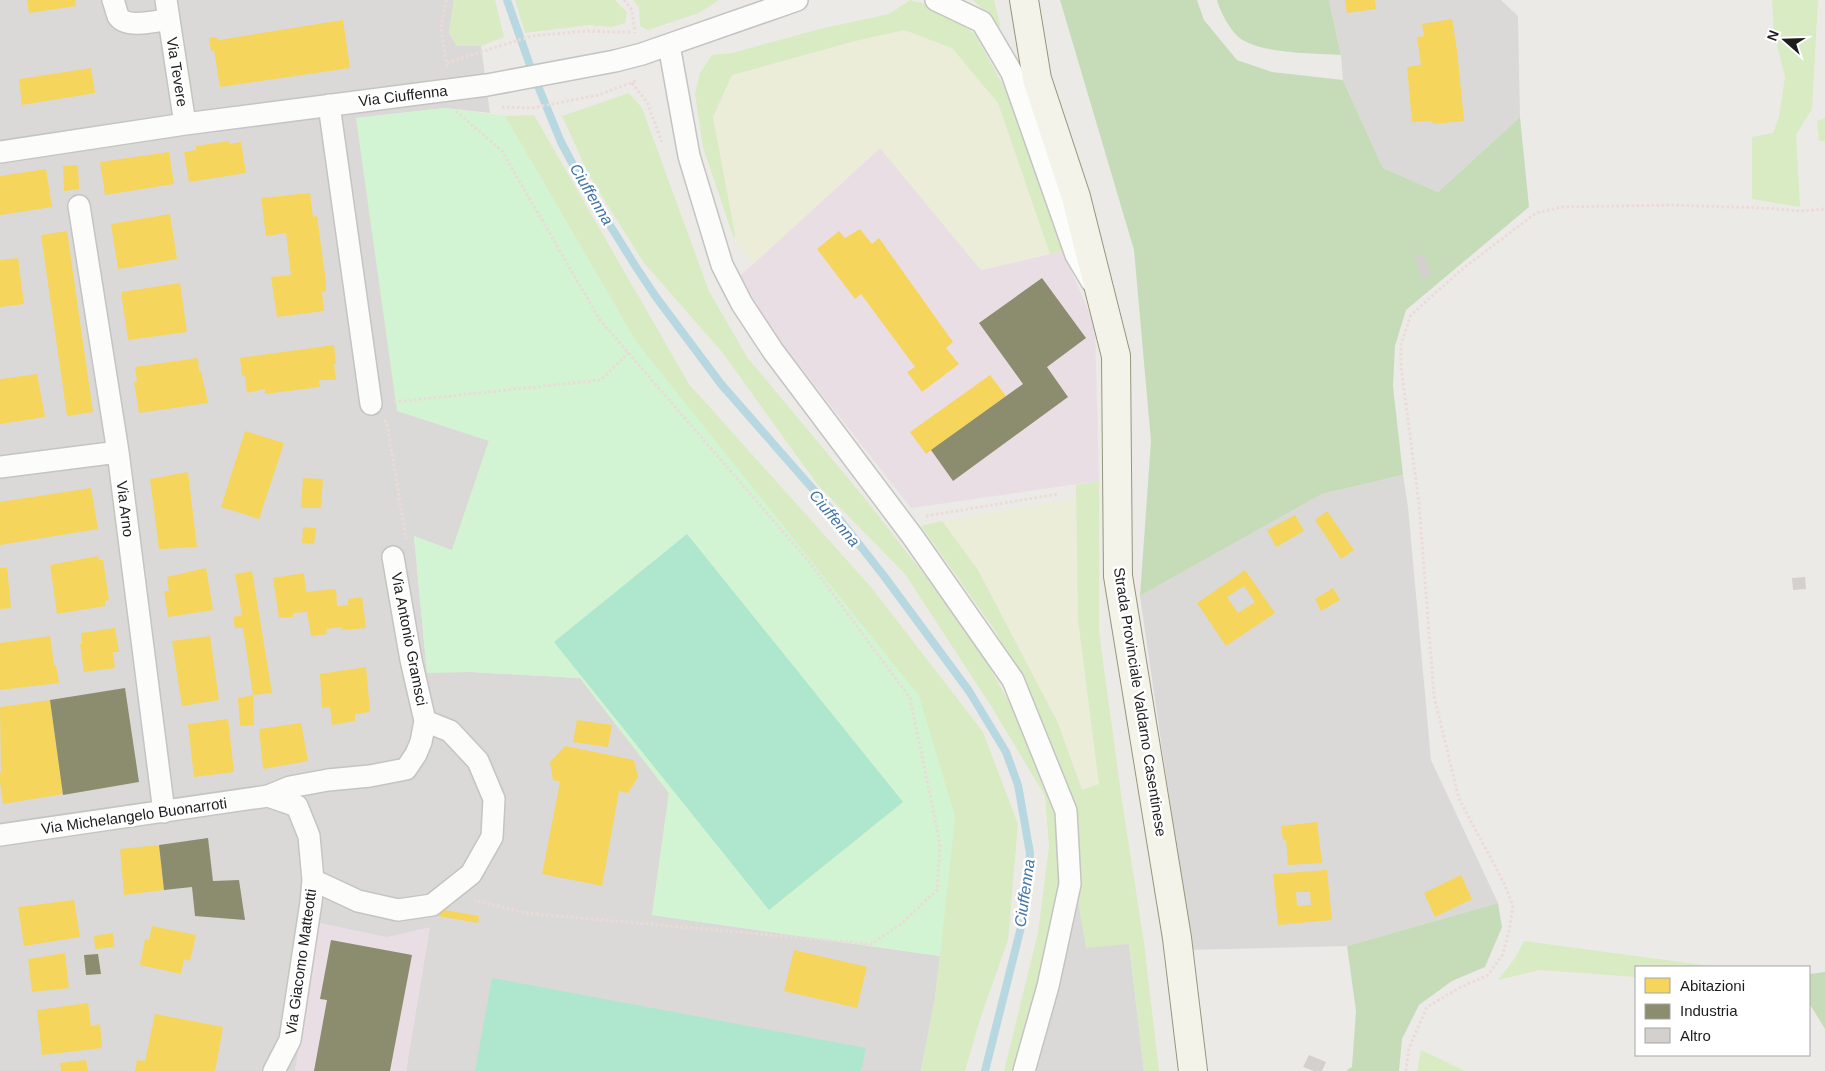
<svg xmlns="http://www.w3.org/2000/svg" width="1825" height="1071" font-family="Arial,sans-serif">
<rect width="100%" height="100%" fill="#eceae6"/>
<!-- residential -->
<path fill="#dbd9d7" d="M0 0H454L449 33 457 46H481L490 113 445 108 356 118 489 441 452 551 414 537 427 672H471L580 678 669 793 652 915 940 956 935 998 921 1071H406L429 928 387 937 320 923 295 1071H0Z
M1329 0H1501L1518 16 1520 117 1438 192 1383 168 1343 80 1341 55Z
M1403 475 1408 507 1431 760 1498 903 1347 946 1187 950 1172 817 1140 596 1322 494Z
M1077 888 1129 944 1144 1071H1035Z"/>
<!-- industrial -->
<path fill="#eadee5" d="M880 148 981 270 1063 251 1095 327 1099 481 911 508 776 336 740 276Z
M320 923 387 937 430 927 406 1071H295Z"/>
<!-- religious -->
<path fill="#dad9d7" d="M452 696 498 729 524 775 522 836 500 894 471 888 429 914 430 927 387 937 320 923 300 899 303 850 287 781 397 761Z"/>
<!-- farmland -->
<path fill="#ecedd8" d="M904 30 953 48 998 103 1050 254 981 270 880 148 753 264 734 239 735 235 713 117 732 75 855 41Z
M1076 498 1078 620 1099 785 1082 790 1058 723 978 570 942 521Z"/>
<!-- grass -->
<path fill="#d8ebc3" d="M454 0H495L504 37 481 46H457L449 33Z
M515 0H615L627 12 625 23 611 27 589 25 525 33Z
M633 0H719L699 13 648 30 640 26 639 7Z
M910 0 936 7 975 34 1008 94 1063 251 1050 254 998 103 952 48 904 30 855 41 732 75 713 117 735 235 734 239 703 147 695 94 700 73 712 55 732 53 820 29 889 14Z
M973 0H994L1001 28Z
M1772 0H1818L1812 109 1796 135 1800 207 1752 199V137L1773 133 1779 117 1785 77 1774 34Z
M629 93 642 108 709 291 747 357 867 501 972 637 1028 735 1059 810 1063 884 1018 1071H1004L1038 933 1049 846 1045 796 993 709 905 574 817 484 722 352 644 263 590 177 562 116Z
M534 115 689 384 871 587 983 732 1018 824 1008 940 981 1016 965 1071H921L935 998 955 816 635 340 505 116Z
M1825 118V141H1819L1817 121Z
M1099 481V632L1122 801 1144 943 1159 1071H1144L1129 944 1086 948 1051 745 996 632 921 526 942 521 978 570 1058 723 1082 790 1099 784 1078 620 1076 485Z
M1524 941 1718 967H1636V977L1540 970 1498 980 1515 958Z
M1421 1050 1465 1071H1417Z"/>
<!-- forest -->
<path fill="#c6dcb9" d="M1060 0H1197L1204 20 1237 60 1272 72 1343 80 1383 168 1438 192 1520 117 1529 207 1406 310 1395 346 1393 386 1403 475 1322 494 1140 596 1151 441 1134 250Z
M1217 0H1329L1341 55C1313 53 1264 54 1241 39 1231 32 1220 12 1217 0Z
M1498 903 1502 927 1485 967 1452 981 1419 1005 1402 1039 1399 1071H1346L1352 1067 1356 1011 1347 946Z
M1825 972V1029L1809 1003V974Z"/>
<!-- park -->
<path fill="#d2f4d2" d="M445 108 505 116 635 340 919 696 955 816 940 956 652 915 669 793 580 678 471 672 427 673 414 536 452 550 489 441 397 411 356 118Z"/>
<!-- pitch -->
<path fill="#aee6ce" d="M687 534 903 802 769 910 554 642Z
M492 978 866 1048 861 1071H475Z"/>
<!-- homes -->
<path fill="#f6d55c" fill-rule="evenodd" d="M27 0H75L76 6 29 13Z
M1345 0H1375L1376 9 1347 13Z
M1452 19 1457 50 1464 121 1433 124 1432 121 1412 122 1407 67 1421 65 1417 37 1424 36 1422 24Z
M343 20 350 68 220 87 214 50 211 51 209 38 217 37 218 40Z
M91 68 95 93 22 105 19 79Z
M229 141 230 144 241 142 246 173 189 182 184 152 196 150V146Z
M169 152 174 184 105 195 100 162Z
M78 165 79 189 64 191 63 166Z
M46 169 52 207 0 215V176Z
M310 193 313 217 317 216 326 283V291L322 292 324 311 277 317 271 277 291 275 286 233 266 236 261 198Z
M170 214 177 259 118 269 111 224Z
M860 229 872 244 879 238 953 342 946 348 959 364 922 392 907 372 915 367 861 294 855 299 817 249 839 231 845 238Z
M67 231 93 412 67 416 41 235Z
M18 258 24 304 0 307V260Z
M180 283 187 332 128 340 121 292Z
M334 345 336 364H334L336 380H319L320 387 265 394V389L247 393 245 375 242 376 240 358Z
M198 358 199 372 201 371 208 403 139 413 134 382 137 381 135 367Z
M37 374 45 417 0 424V379Z
M990 375 1006 396 926 454 910 432Z
M245 431 284 443 259 519 221 507Z
M188 472 197 547 159 549 150 479Z
M303 478 323 479 321 508H301Z
M91 488 98 529 0 545V502Z
M1327 511 1354 550 1341 559 1315 520Z
M1295 515 1304 531 1276 547 1267 530Z
M303 527 316 528 314 544 302 543Z
M98 556 99 560H103L109 600 105 601V606L57 614 50 565Z
M7 567 11 608 0 609V568Z
M206 568 213 610 168 617 164 591H169L167 577Z
M1245 570 1275 613 1226 646 1197 603ZM1244 586 1255 602 1238 613 1227 597Z
M252 571 272 693 253 695 254 725 240 726 238 698 253 695 243 628H235L233 617 242 615 235 574Z
M304 573 306 592 336 589 337 606 348 605V599L362 597 366 628 342 630V627L326 629 327 634 311 636 307 612 293 613V617L279 618 273 578Z
M1333 588 1340 600 1321 611 1315 599Z
M115 628 119 652H113L115 668 84 672 80 644H82L81 633Z
M50 636 54 665H56L59 683 0 690V643Z
M210 636 219 700 182 706 172 641Z
M366 667 370 712 355 714V721L332 725 330 707 322 708 320 674Z
M50 700 63 794 3 804 0 782V773L1 772 0 707Z
M228 719 234 772 194 777 188 724Z
M577 720 612 725 608 747 573 742Z
M301 723 308 761 263 769 259 729Z
M565 746 634 760 638 777 628 793 619 791 602 886 542 874 560 782 553 780 550 762Z
M1317 822 1322 863 1288 865 1286 840H1283L1281 826Z
M159 845 164 890 124 895 120 849Z
M1327 870 1332 920 1278 925 1273 874ZM1296 892H1310L1311 905 1297 906Z
M1461 875 1472 899 1435 917 1424 893Z
M74 900 80 937 24 946 18 907Z
M439 909 479 916 478 923 438 916Z
M152 926 196 935 190 961 184 959 181 974 140 965 145 939 149 940Z
M113 933 114 947 95 949 94 936Z
M794 950 867 967 857 1008 784 991Z
M65 953 69 988 32 992 28 959Z
M88 1003 91 1026 100 1024 102 1048 42 1055 37 1010Z
M155 1014 223 1027 215 1071H135L137 1060 145 1061Z
M86 1060 88 1071H61L60 1063Z"/>
<!-- industry -->
<path fill="#8c8c6e" d="M1042 278 1086 338 1047 367 1068 397 953 481 931 450 1023 384 979 323Z
M125 688 139 782 63 795 50 700Z
M208 838 213 881 239 880 245 920 195 916 192 887 164 890 159 845Z
M331 940 412 955 390 1071H314L327 1000 320 999Z
M98 954 101 974 86 975 84 955Z"/>
<g fill="none" stroke-linecap="round" stroke-linejoin="round">
<!-- stream -->
<path stroke="#b8d8e1" stroke-width="8" d="M507 0 533 74 561 142 578 174 636 267 656 297 721 384 840 520 884 576 969 691 1006 752 1018 785 1030 853 1028 888 1022 923 985 1071"/>
</g>
<!-- building -->
<path fill="#d3d0cd" d="M1423 254 1431 275 1422 279 1414 257Z
M1805 577 1806 589 1793 590 1792 578Z
M1309 1055 1326 1062 1322 1071H1314L1303 1067Z"/>
<g fill="none" stroke-linecap="round" stroke-linejoin="round">
<!-- street casing -->
<g stroke="#c4c4c2" stroke-width="24">
<path id="street" d="M113 0C115 5 116 11 118 16 126 29 157 21 169 19
M166 0 185 124
M936 0 982 22 1012 73 1076 255 1092 282
M669 45 689 156 722 265 742 304 773 351 913 537 1013 680 1066 811 1070 884 1048 986 1024 1071
M329 105 371 404
M0 152 185 124 487 85 615 61 642 54 797 0
M79 206 118 452 164 812
M0 467 118 452
M393 557 411 660 425 721 421 742 416 754 406 769 370 776 328 780 290 787 268 796 297 806 309 836 313 880 358 901 398 910 432 905 471 874 492 837 494 799 478 761 450 731 425 721
M0 835 268 796
M274 1071 290 1040 311 902 313 880"/>
</g>
<!-- secondary casing -->
<g stroke="#95967d" stroke-width="30">
<path id="secondary" d="M1024 0 1037 79 1076 197 1116 356 1118 576 1177 938 1193 1071"/>
</g>
<!-- path -->
<path stroke="#ebdad8" stroke-width="3" stroke-dasharray="2.5 2.5" stroke-linecap="butt" d="M446 0 441 28 446 63
M624 0 632 10 635 33
M447 67 446 63 532 36 587 31 610 32H631
M632 83 647 102 662 142
M502 107 532 108 598 95 636 81
M456 111 502 151 600 320 810 563 910 698 940 844 937 890 901 924 871 944 525 913 474 900
M394 402 601 380 628 353
M384 420 387 424 406 539
M926 516 1058 494
M1406 1071 1409 1048 1427 1007 1459 988 1488 975 1503 954 1509 931 1513 906 1504 883 1459 799 1434 696 1419 504 1401 367V344L1411 315 1461 270 1536 213 1562 207 1671 205 1764 208 1800 211 1825 209"/>
<!-- street -->
<use href="#street" stroke="#fcfcfb" stroke-width="21"/>
<!-- secondary -->
<use href="#secondary" stroke="#f3f3e9" stroke-width="28"/>
</g>
<g text-anchor="middle" stroke-width="5" stroke-linejoin="round" paint-order="stroke">
<!-- street labels -->
<g font-size="15" fill="#1d1d1d" stroke="#fff">
<text transform="translate(177 72) rotate(81)" y="5">Via Tevere</text>
<text transform="translate(403 96) rotate(-7)" y="5">Via Ciuffenna</text>
<text transform="translate(125 509) rotate(83)" y="5">Via Arno</text>
<text transform="translate(409 639) rotate(79)" y="5">Via Antonio Gramsci</text>
<text transform="translate(1140 702) rotate(81)" y="5">Strada Provinciale Valdarno Casentinese</text>
<text transform="translate(134 816) rotate(-8)" y="5">Via Michelangelo Buonarroti</text>
<text transform="translate(301 962) rotate(-82)" y="5">Via Giacomo Matteotti</text>
</g>
<!-- water labels -->
<g font-size="16" font-style="italic" fill="#4276a9" stroke="#fff">
<text transform="translate(592 194) rotate(59)" y="6">Ciuffenna</text>
<text transform="translate(835 518) rotate(50)" y="6">Ciuffenna</text>
<text transform="translate(1024 893) rotate(-82)" y="6">Ciuffenna</text>
</g>
</g>
<!-- legend -->
<rect x="1635" y="966" width="175" height="90" fill="#ffffff" stroke="#a5a5a5"/>
<rect x="1645" y="978" width="25" height="15" fill="#f6d55c" stroke="#a5a5a5"/>
<text x="1680" y="991" font-size="15" fill="#1d1d1d">Abitazioni</text>
<rect x="1645" y="1004" width="25" height="15" fill="#8c8c6e" stroke="#a5a5a5"/>
<text x="1680" y="1016" font-size="15" fill="#1d1d1d">Industria</text>
<rect x="1645" y="1028" width="25" height="15" fill="#d3d0cd" stroke="#a5a5a5"/>
<text x="1680" y="1041" font-size="15" fill="#1d1d1d">Altro</text>
<!-- north arrow -->
<g transform="translate(1785 40) rotate(290)" stroke="#ffffff" stroke-width="4" paint-order="stroke">
<path d="M0-4L9 19L0 12L-9 19Z" fill="#1d1d1d"/>
<text y="-8" font-size="14" font-weight="bold" text-anchor="middle" fill="#1d1d1d">N</text>
</g>
</svg>
